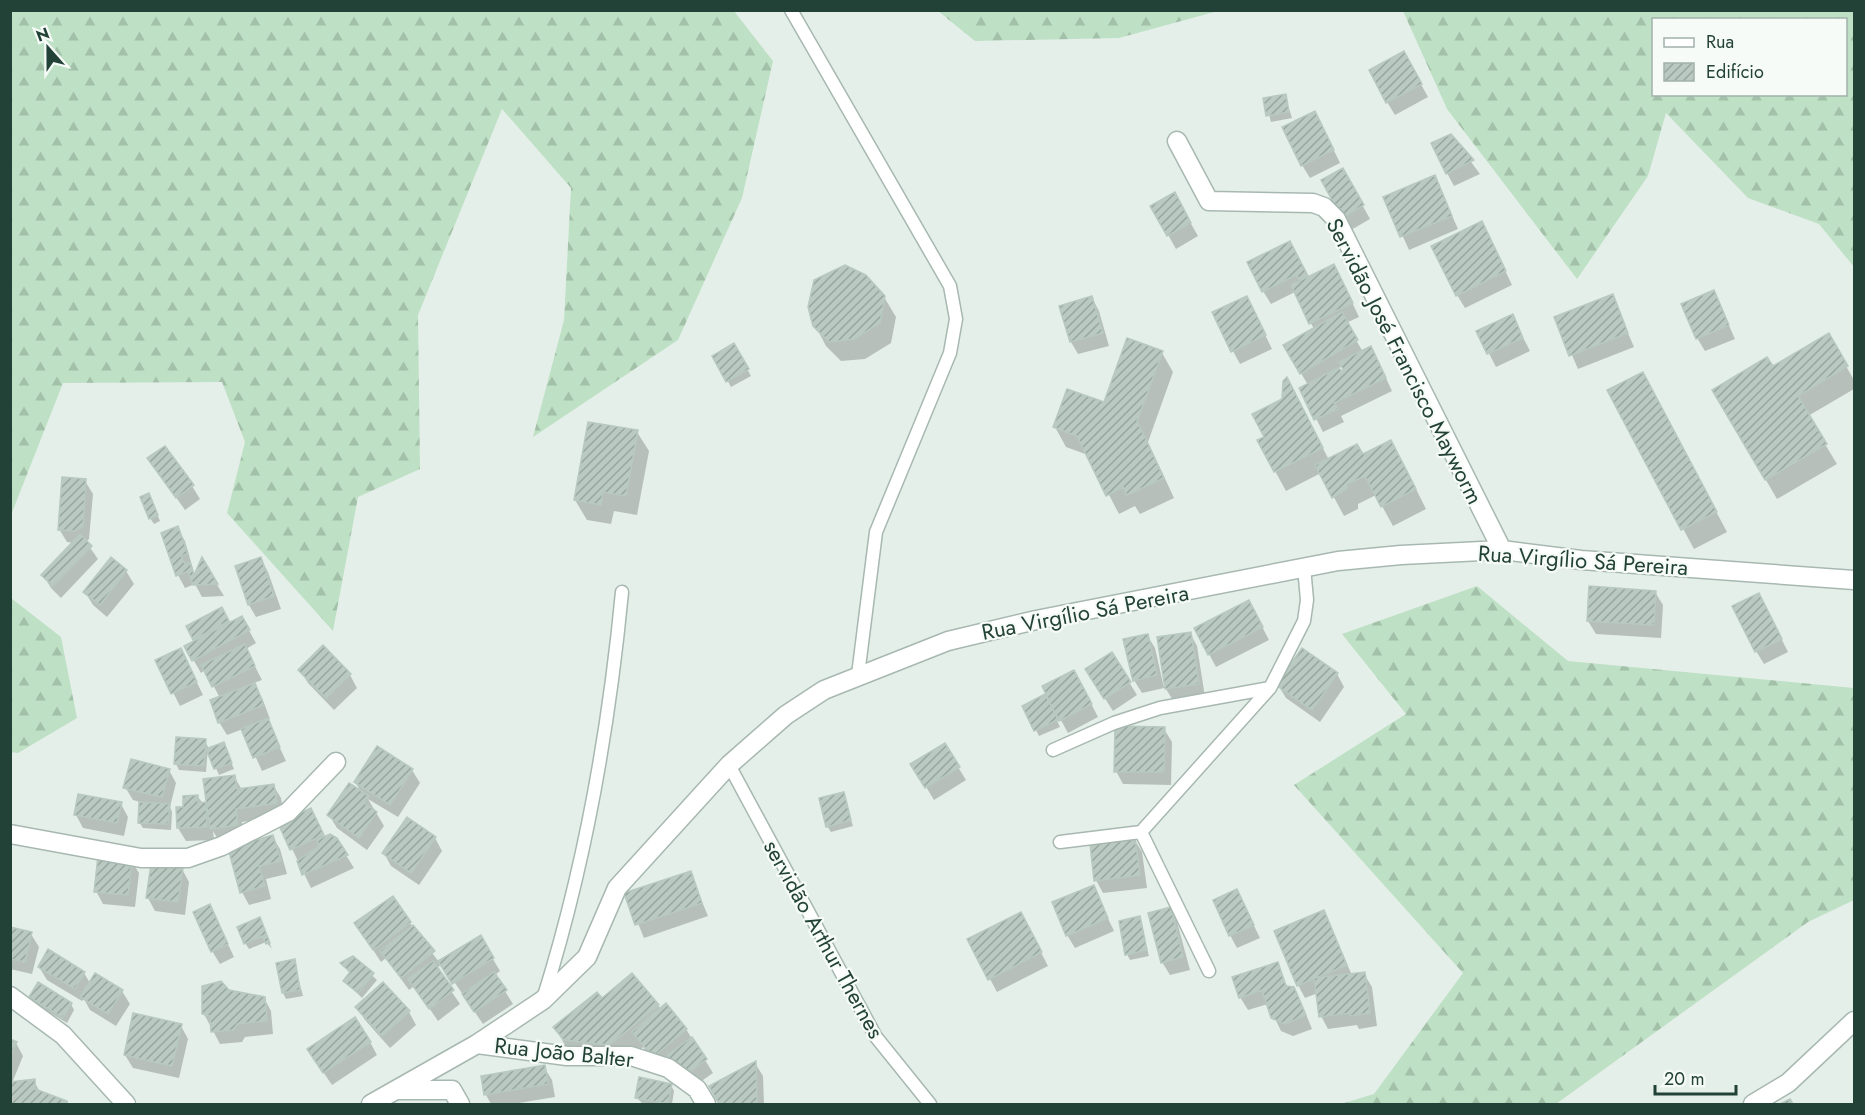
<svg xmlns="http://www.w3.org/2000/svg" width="1865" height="1115" font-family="Jost,sans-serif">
<defs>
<pattern id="forest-firs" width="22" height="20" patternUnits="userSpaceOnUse" patternTransform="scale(1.5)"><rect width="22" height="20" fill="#bee0c4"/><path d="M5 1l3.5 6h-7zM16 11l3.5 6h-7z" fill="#a3c1a9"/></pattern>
<pattern id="building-hatch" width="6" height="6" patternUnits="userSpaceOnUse" patternTransform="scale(1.5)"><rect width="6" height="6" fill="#bacac2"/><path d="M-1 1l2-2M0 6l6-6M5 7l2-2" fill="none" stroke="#97a69e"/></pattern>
</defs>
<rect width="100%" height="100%" fill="#e5efea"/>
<!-- forest -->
<path fill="url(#forest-firs)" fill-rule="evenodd" d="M11 10 734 11 773 61 742 198 678 340 533 437 564 320 571 188 502 109 418 315 420 469 358 497 333 631 227 513 245 442 222 382 63 383 11 515Z
M938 11H1218L1119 38 975 41Z
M1403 11H1854V267L1819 224 1748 198 1666 113 1648 176 1577 279 1447 109ZM1654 20H1846V94H1654Z
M1477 586 1568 661 1854 688V900L1808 922 1556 1104H1341L1374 1094 1463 973 1294 785 1406 714 1342 634Z
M11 598 61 637 77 718 18 753 10 752Z"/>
<!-- shadow -->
<path fill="#0003" fill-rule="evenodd" d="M1411 66 1428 97 1395 115 1387 102Z
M1285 96 1292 118 1271 122 1265 99Z
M1322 126 1340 163 1310 178 1302 165Z
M1451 135 1480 174 1454 186 1447 173Z
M1343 170 1370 219 1351 230 1323 181Z
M1435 177 1458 229 1409 250 1385 197Z
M1174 194 1198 236 1176 249 1152 206Z
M1489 236 1512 285 1465 308 1457 295Z
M1297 256 1308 278 1341 279 1359 317 1346 323 1363 352 1378 361 1392 391 1341 416 1344 422 1323 432 1301 389 1308 385 1285 346 1314 329 1295 292 1271 304 1263 291ZM1343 366 1349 377 1337 369Z
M1714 292 1735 339 1705 351 1697 338Z
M1612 296 1634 347 1578 369 1556 318Z
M884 297 896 317 891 343 865 359 841 361 826 346 815 325Z
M1092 298 1099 311 1109 346 1078 354 1071 342Z
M1247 298 1272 349 1240 364 1233 351Z
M1512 316 1530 351 1496 367 1478 332Z
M1828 335 1854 380V389L1808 416 1837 464 1777 499 1714 391 1772 368Z
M734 345 751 376 731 387 714 356Z
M1162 353 1173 372 1148 442 1174 498 1140 514 1135 506 1119 514 1088 455 1066 447 1055 427 1105 404Z
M1609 391 1653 393 1727 532 1694 549Z
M1297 398 1329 460 1362 456 1402 461 1426 509 1393 526 1376 495 1358 504V509L1344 516 1321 473 1286 491 1275 471 1266 437Z
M637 432 649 451 637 515 614 511 611 524 587 520 575 500Z
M149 459 192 486 200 499 185 510Z
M85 481 93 494 89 539 86 542 98 559 61 598 51 588 43 575 74 543 67 542 59 529Z
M152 501 160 521 154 524 150 518Z
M177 528 185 541 195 576 202 560 224 596 202 597 195 584 185 588 178 575Z
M261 559 268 572 281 609 256 617 249 605Z
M126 571 134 584 107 617 93 605 85 592Z
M1655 592 1663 605 1661 638 1596 634 1588 621Z
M1766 608 1788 652 1764 664 1756 651Z
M221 609 229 624 242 618 256 643 246 649 262 680 254 683 262 698 270 719 267 720 286 761 262 771 243 729 227 735 219 722 220 698 205 670 201 673 186 647 196 642 188 626Z
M1256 615 1269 640 1216 667 1209 654Z
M1190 633 1197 646 1205 697 1174 702 1166 689Z
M1147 635 1155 648 1164 688 1142 693 1134 680Z
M181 650 203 695 180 706 157 661Z
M300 670 350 675 357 688 334 710 308 683Z
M1337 674 1344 687 1320 722 1286 698 1278 685Z
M1129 682 1137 695 1113 711 1095 683Z
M1081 684 1098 717 1068 733 1051 702 1049 703 1060 727 1039 736 1024 706 1049 703Z
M1164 729 1172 742 1171 785 1123 784 1116 771Z
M205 741 208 747 206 772 179 770 176 764Z
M208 750H226L234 769 219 775Z
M958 767 966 780 934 800 920 777Z
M169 770 176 783 170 807 172 812 171 830 143 828 139 822 140 802 133 800 125 787Z
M412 770 420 783 398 817 368 799 384 826 367 850 337 828 329 815 362 793 355 782Z
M234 776 242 790 273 785 281 798 284 816 242 822 244 838 219 841 213 831 214 840 186 841 178 828 184 809 197 796 209 811Z
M843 794 853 826 831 832 827 826Z
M121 804 128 817 124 836 83 828 76 815Z
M318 822 325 838 336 839 354 868 311 888 280 824Z
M272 836 280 849 287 874 266 879 271 899 249 905 242 892Z
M435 838 442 851 419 885 391 866 384 853Z
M1134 839 1142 852 1147 888 1103 893 1096 880Z
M131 860 139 873 135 907 103 904 96 891Z
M182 869 189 882 185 915 155 911 148 898Z
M690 873 708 916 644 938 626 894Z
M1093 887 1114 931 1075 948 1067 935Z
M1237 891 1260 938 1237 948 1230 935Z
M210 906 234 957 220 964 212 951Z
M1170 909 1177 922 1190 970 1170 975 1162 962Z
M1323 912 1352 975 1364 974 1372 987 1377 1026 1359 1029 1357 1025 1328 1029 1321 1016 1318 993 1305 998 1298 985Z
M1139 918 1149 956 1130 960 1127 954Z
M410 923 439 962 480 937 500 971 495 975 513 1004 483 1024 442 964 436 969 460 1004 438 1021 414 986 409 990 386 958 381 962 356 924Z
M262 925 272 949 266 942 249 949 245 943Z
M1028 927 1048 966 997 992 969 940Z
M10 929 31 934 39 947 32 974 10 969Z
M353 958 377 980 362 998 345 981 351 974 342 963Z
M294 961 303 996 286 999 283 993Z
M1277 964 1288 988 1293 989 1301 1002 1312 1029 1293 1036 1281 1031 1268 1004 1248 1010 1240 997Z
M39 967 84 973 90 983 122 991 130 1004 116 1026 90 1010 84 999 82 1001 47 980Z
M228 991 264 998 271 1011 273 1034 245 1037 242 1042 220 1044 204 1014Z
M31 997 71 1004 74 1010 67 1023 34 1003Z
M602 1000 658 1006 686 1029 713 1073 693 1087 661 1069 643 1047 621 1065 566 1047 555 1027Z
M357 1007 409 1012 416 1025 390 1048 365 1020Z
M181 1026 188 1039 179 1078 133 1068 125 1055Z
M10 1041 16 1043 23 1056 12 1083 34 1081 40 1092 67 1104H10Z
M370 1042 377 1055 332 1085 317 1063Z
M755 1063 763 1076 764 1104H721L711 1087Z
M544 1067 552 1080 555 1097 513 1104H491L486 1095 482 1077Z
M671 1085 674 1091 672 1104H643L637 1098Z"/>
<!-- building -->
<path fill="url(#building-hatch)" stroke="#b7c9c0" stroke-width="1.5" d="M1404 51 1422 84 1386 103 1369 70Z
M1286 94 1289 112 1266 116 1263 98Z
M1315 111 1334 150 1301 166 1282 127Z
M1451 134 1474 160 1446 174 1431 143Z
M1343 168 1364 205 1342 218 1321 180Z
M1435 175 1452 216 1400 237 1383 197Z
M1175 192 1191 223 1167 236 1150 206Z
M1482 221 1506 271 1456 296 1431 246Z
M1290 241 1308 276 1300 280 1296 275 1262 292 1247 262Z
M1334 264 1353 303 1309 324 1291 285Z
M845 265 866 275 885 296 880 323 854 339 829 342 813 326 808 307 814 280Z
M1714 290 1729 325 1696 339 1681 304Z
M1613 294 1628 333 1569 356 1554 317Z
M1092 296 1103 333 1070 342 1059 306Z
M1247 296 1266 335 1231 352 1212 312Z
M1342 312 1358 340 1300 374 1283 345Z
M1513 314 1523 338 1487 354 1476 331Z
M1829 333 1848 366 1798 396 1827 444 1765 480 1712 390 1767 357 1773 366Z
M1127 338 1163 351 1137 421 1164 478 1127 495 1123 487 1106 496 1077 436 1053 427 1067 389 1104 402Z
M734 343 749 369 726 382 712 356Z
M1371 346 1386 378 1334 403 1338 409 1314 420 1299 388 1338 368 1345 373 1339 362Z
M1643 372 1717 512 1681 530 1607 390Z
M1287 377 1323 448 1274 472 1257 440 1264 437 1252 414 1282 399 1283 381Z
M588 422 638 430 626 496 603 492 601 505 574 500Z
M1391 440 1416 489 1381 507 1365 476 1347 484V489L1332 498 1315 465 1357 444 1363 454Z
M165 446 194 485 176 498 147 458Z
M62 477 86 479 83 526 75 531 58 530Z
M149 493 158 515 149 519 140 497Z
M178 526 188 554 181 556 185 564 190 562 194 575 202 557 218 584 193 585 188 571 176 576 161 533Z
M80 534 92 546 53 586 41 575Z
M111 557 127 570 100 605 83 592Z
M261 557 274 596 248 605 235 566Z
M1589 586 1656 591 1654 625 1587 621Z
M1759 593 1782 639 1755 652 1732 606Z
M1249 600 1263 627 1208 655 1194 628Z
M222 607 229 621 193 640 186 626Z
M242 616 250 630 192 661 184 646Z
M1191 632 1199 684 1165 689 1157 637Z
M1148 634 1157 675 1133 681 1123 639Z
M245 644 255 666 212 687 201 665Z
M323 645 351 674 326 698 298 670Z
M181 648 197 682 171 694 155 660Z
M1302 648 1338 673 1312 710 1276 685Z
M1112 652 1131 682 1104 699 1085 669Z
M1074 670 1092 704 1059 721 1042 686Z
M255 683 264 705 218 723 210 700Z
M1045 694 1058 720 1034 731 1022 706Z
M268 718 280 747 253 758 241 729Z
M1115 726 1165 727 1164 772H1114Z
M176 737 206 739 204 766 174 764Z
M224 742 232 763 214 769 206 749Z
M945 743 960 767 925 788 910 764Z
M377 746 413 769 390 805 354 782Z
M131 759 170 769 162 797 123 788Z
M235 775 237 789 274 784 277 803 236 809 238 825 210 829 203 779Z
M349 783 369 796 364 803 377 812 359 838 327 815Z
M844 792 851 820 826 827 819 798Z
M78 794 122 802 117 823 74 815Z
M198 795V803L206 802 207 827 177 828 176 807H183V796Z
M139 802 170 804 168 824 138 823Z
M311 808 324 835 290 850 278 823Z
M407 817 436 837 411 873 382 853Z
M330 834 337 838 348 855 302 875 297 861 319 846 317 840Z
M273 835 281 861 259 866 265 886 240 893 228 848Z
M1135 838 1140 875 1094 881 1090 844Z
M98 856 132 859 128 895 94 892Z
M151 864 183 868 178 902 146 898Z
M691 871 702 903 635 925 624 893Z
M1094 885 1108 918 1066 936 1052 902Z
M1237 889 1254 925 1229 936 1213 900Z
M393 896 411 922 373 950 354 923Z
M210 904 228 944 211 952 193 912Z
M1171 907 1183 957 1161 963 1148 913Z
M1324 910 1347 965 1297 986 1274 931Z
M1021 912 1042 952 988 980 967 939Z
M1140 916 1147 950 1125 955 1119 921Z
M260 917 270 943 266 944 262 936 244 944 237 927Z
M413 925 435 951 401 978 380 951Z
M10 927 32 932 25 962 10 959Z
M481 935 494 958 452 984 438 961Z
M48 949 85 972 75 989 38 967Z
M353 956 374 973 358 993 343 981 350 972 340 963Z
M295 959 300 990 282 993 276 963Z
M433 961 454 990 429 1009 408 979Z
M1278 962 1286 986 1294 987 1306 1015 1285 1024 1271 1018 1262 990 1239 998 1232 977Z
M494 972 507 990 474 1012 462 994Z
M1365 972 1370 1013 1350 1016V1013L1319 1017 1314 978Z
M95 973 123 990 108 1014 80 997Z
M632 973 659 1005 609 1045 564 1040 553 1027 597 992 602 998Z
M221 981 229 990 265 997 267 1021 237 1024 234 1030 211 1032 210 1016 202 1014V986Z
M38 982 72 1003 63 1018 29 997Z
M383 982 410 1011 382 1036 355 1007Z
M666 1003 687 1029 653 1057 632 1032Z
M133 1013 182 1024 172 1066 124 1055Z
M355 1017 371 1042 323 1073 307 1049Z
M692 1037 707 1059 685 1075 660 1061Z
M10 1039 17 1042 10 1056Z
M756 1061 757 1104H719L709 1086Z
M545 1065 548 1084 484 1095 481 1076Z
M639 1077 672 1084 668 1104 635 1098Z
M35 1079V1089L67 1101V1104H10V1082Z
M1790 1099 1793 1104H1780Z"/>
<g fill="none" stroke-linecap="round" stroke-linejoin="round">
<!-- service casing -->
<g stroke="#a7b8b1" stroke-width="15">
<path id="service" d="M791 10 950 286 956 319 950 353 876 532 858 675
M1053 750 1114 723 1160 708 1270 688
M729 765 876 1037 930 1104
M1141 832 1209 971
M1060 842 1141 832 1270 688 1304 621 1307 600 1304 567
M544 996C585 865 609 728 622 592"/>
</g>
<!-- minor casing -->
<g stroke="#a7b8b1" stroke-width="21">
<path id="minor" d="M1177 141 1209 201 1313 203 1324 207 1336 219 1502 550
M10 834 141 858H188L222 846 288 812 336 762
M10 996 63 1035 126 1104
M477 1044 567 1056H631L668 1068 697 1089 706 1104
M399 1090H452L460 1104
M371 1104 477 1044 543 1000 587 957 617 888 729 765 786 715 824 690 948 641 1036 620 1338 561 1401 555 1502 550 1581 560 1854 580
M1753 1104 1788 1083 1854 1021"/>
</g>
<!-- service -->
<use href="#service" stroke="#fff" stroke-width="12"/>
<!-- minor -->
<use href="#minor" stroke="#fff" stroke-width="18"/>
</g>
<g text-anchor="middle" stroke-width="4.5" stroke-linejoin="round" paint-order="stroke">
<!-- street labels -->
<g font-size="22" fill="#234237" stroke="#f6fbf8">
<text transform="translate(1405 361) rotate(63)" y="8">Servidão José Francisco Mayworm</text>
<text transform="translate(1583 560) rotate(4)" y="8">Rua Virgílio Sá Pereira</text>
<text transform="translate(1085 612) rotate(-11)" y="8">Rua Virgílio Sá Pereira</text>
<text transform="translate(824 939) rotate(61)" y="8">servidão Arthur Thernes</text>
<text transform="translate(564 1052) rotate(6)" y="8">Rua João Balter</text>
</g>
</g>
<!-- border -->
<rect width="1865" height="1115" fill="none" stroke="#234237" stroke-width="24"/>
<!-- legend -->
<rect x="1652" y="18" width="195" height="78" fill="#f6fbf8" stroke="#a2b1ab" stroke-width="1.5"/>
<rect x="1664" y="38" width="30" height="9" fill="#ffffff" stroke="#a2b1ab" stroke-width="1.5"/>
<text x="1706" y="48" font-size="18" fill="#234237">Rua</text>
<rect x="1664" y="63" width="30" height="18" fill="url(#building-hatch)" stroke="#a2b1ab" stroke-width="1.5"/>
<text x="1706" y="78" font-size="18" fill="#234237">Edifício</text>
<!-- north arrow -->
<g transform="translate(48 48) rotate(339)" stroke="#f6fbf8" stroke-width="4.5" paint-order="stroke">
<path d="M0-4.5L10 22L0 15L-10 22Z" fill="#234237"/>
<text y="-9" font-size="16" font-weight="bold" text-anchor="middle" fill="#234237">N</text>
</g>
<!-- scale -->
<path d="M1655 1085v9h81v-9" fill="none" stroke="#234237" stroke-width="3"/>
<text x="1664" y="1085" font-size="18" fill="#234237" stroke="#f6fbf8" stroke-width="4.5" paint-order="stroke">20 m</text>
</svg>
